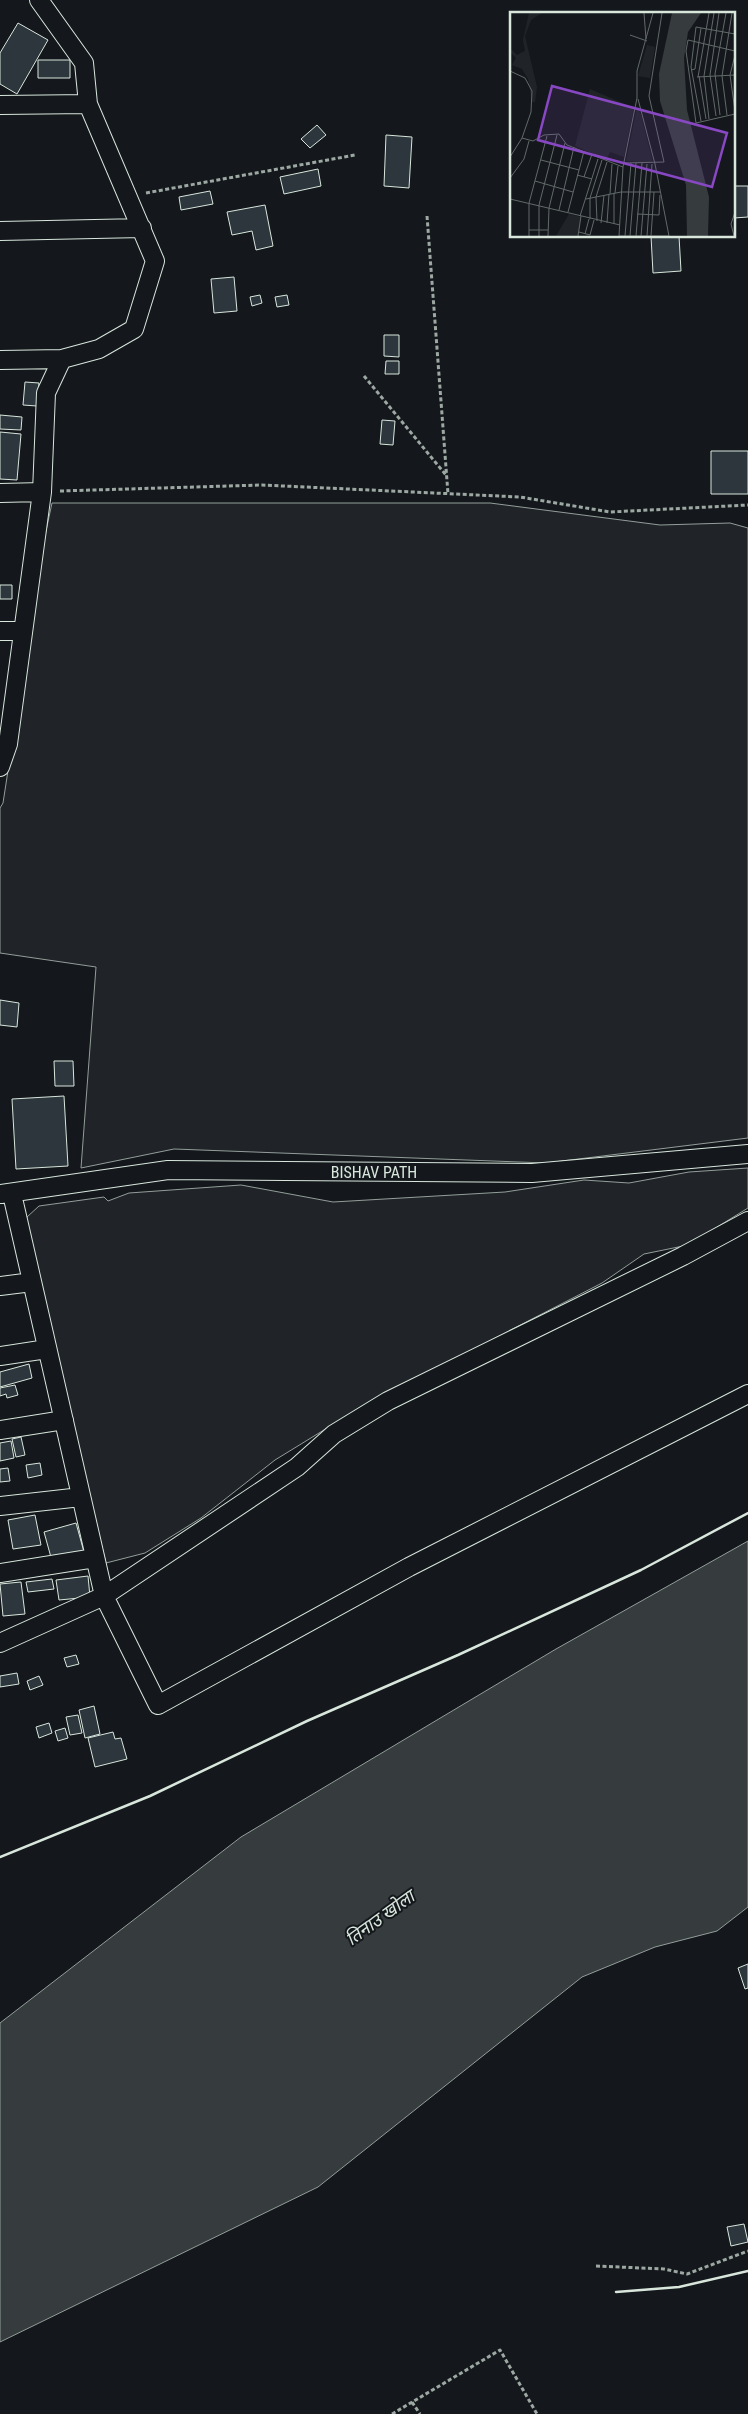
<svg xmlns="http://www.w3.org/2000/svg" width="748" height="2414" font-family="'Roboto Condensed','Noto Sans Devanagari',sans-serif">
<rect width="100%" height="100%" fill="#14181c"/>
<!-- green -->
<path fill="#202428" stroke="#939e99" d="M52 503H490L660 525 730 523 748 528V1138L546 1163 174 1149 81 1168 96 967 0 953V808L3 803 43 545Z
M748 1168V1208L688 1245 644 1254 602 1283 363 1406 275 1460 201 1518 145 1553 106 1563 23 1225 27 1217 39 1206 104 1197 108 1201 129 1193 241 1185 333 1202 505 1192 584 1180 629 1183 689 1172Z"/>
<!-- water -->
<path fill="#363b3e" stroke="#939e99" d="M748 1541V1907L717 1931 655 1947 582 1977 318 2187 0 2342V2023L241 1837 556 1649Z"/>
<!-- building -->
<path fill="#2c363c" stroke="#d8e6dc" d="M18 23 48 40 17 94 0 84V53Z
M38 60H70V78H38Z
M317 125 326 135 310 148 301 139Z
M386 135 412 137 409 188 384 186Z
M318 169 321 186 284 194 280 177Z
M734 186H748V217L734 218Z
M210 191 213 204 181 210 179 197Z
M265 205 273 246 256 250 252 231 232 235 227 212Z
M651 236H679L681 271 653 273Z
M234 277 237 311 214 313 211 279Z
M260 295 262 303 252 306 250 297Z
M287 295 289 305 277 307 275 297Z
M384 335H399V357L384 356Z
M386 361H399V374H385Z
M25 382 39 383 37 406 23 405Z
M0 415 22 417 21 430 0 429Z
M382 420 395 421 393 445 380 444Z
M0 432 21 434 17 480 0 479Z
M711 451H748V494H711Z
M0 585H12V599H0Z
M0 1000 19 1003 17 1027 0 1025Z
M54 1061H73L74 1086H55Z
M64 1096 68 1166 16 1169 12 1099Z
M29 1364 32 1378 0 1387V1372Z
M15 1385 18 1395 7 1398 6 1394 0 1396V1388Z
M21 1437 25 1455 16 1457 12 1439Z
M11 1441 14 1458 0 1461V1443Z
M40 1463 42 1475 28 1478 26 1465Z
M8 1468 10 1481 0 1482V1469Z
M35 1515 41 1545 13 1549 8 1520Z
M76 1523 84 1552 52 1561 44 1532Z
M88 1576 90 1597 59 1600 56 1580Z
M52 1579 54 1589 28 1592 26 1582Z
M21 1582 25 1614 3 1616 0 1584Z
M76 1655 79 1664 67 1667 64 1658Z
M17 1673 19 1684 0 1687V1676Z
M39 1676 43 1685 30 1690 27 1681Z
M94 1706 100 1734 85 1738 79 1710Z
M78 1715 82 1733 70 1735 66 1717Z
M49 1723 52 1733 39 1738 36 1727Z
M65 1728 68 1738 58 1741 55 1731Z
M113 1732 115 1739 121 1738 127 1759 95 1767 88 1738Z
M748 1964V1988L745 1989 738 1968Z
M744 2224 748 2242 731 2246 727 2227Z"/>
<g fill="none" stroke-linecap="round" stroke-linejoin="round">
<!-- street casing -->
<g stroke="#d8e6dc" stroke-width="20">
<path id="street" d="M0 105 88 104
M0 231 142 228
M0 360 62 359
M0 493 42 492
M0 631H23
M0 767 8 744 42 492 46 393 62 359 99 349 134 329 155 261 88 104 84 63 39 0
M1 1194 168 1170 532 1173 748 1154
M12 1194 104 1596 158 1705 409 1567 748 1394
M0 1286 32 1282
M0 1356 47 1349
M0 1430 64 1420
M0 1506 81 1497
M0 1573 95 1558
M0 1643 104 1596 297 1467 334 1434 388 1401 683 1256 748 1221"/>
</g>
<!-- path -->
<path stroke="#9da8a2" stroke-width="3" stroke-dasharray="4 2.5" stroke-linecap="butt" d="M146 193 355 155
M427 216 448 494
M364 376 446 475
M60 491 262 485 520 497 610 512 748 505
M596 2266 664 2269 687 2274 748 2251
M412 2402 420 2414
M392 2414 500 2350 537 2414"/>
<!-- street -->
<use href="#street" stroke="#14181c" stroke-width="18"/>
<!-- wall -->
<path stroke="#d8e6dc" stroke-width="2.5" d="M0 1857 150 1796 307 1721 458 1655 641 1570 748 1513
M616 2292 679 2287 748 2271"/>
</g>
<g text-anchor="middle" stroke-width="4" stroke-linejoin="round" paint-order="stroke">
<!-- street labels -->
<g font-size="16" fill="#d8e6dc" stroke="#14181c">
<text x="374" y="1178">BISHAV PATH</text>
</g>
<!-- water labels -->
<g font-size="18" font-style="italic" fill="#d8e6dc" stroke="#14181c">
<text transform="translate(380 1918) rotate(-36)" y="6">तिनाउ खोला</text>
</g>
</g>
<!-- overview -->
<g transform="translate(510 12)">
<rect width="225" height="225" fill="#14181c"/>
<path d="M19 1H32L21 8 15 24 27 75 25 90H22L18 67 12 57 2 53 6 46 0 40V36L7 43 15 39 13 28ZM137 33 145 35 140 66 128 64ZM80 77 124 96 114 145 100 140 96 148 65 134ZM127 95 131 103 143 151 116 149ZM59 202 71 205 68 224H46Z" fill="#202428"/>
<path d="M162 1H191L178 20 174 46 177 98 199 185 198 224H177L176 173 150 89 149 62Z" fill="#363b3e"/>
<path fill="none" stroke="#626a69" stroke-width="1" d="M134 1 136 27M120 23 137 29M225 39 178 28 176 39 186 111 225 102M225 43 220 63 225 99M181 58 185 57 191 16M0 59 15 66 22 79 21 100 12 126 23 129 34 123 49 122 57 133 113 155M189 64 196 107M187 65 225 63M188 65 199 1M128 87 145 152 159 224M210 103 205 62 216 1M217 103 212 64 222 1M206 104 200 63 209 1M199 107 194 64 204 1M191 109 181 55 186 15 225 22M0 145 12 126M31 148 69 158M114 151 154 150 139 84 152 1M67 163 82 167M74 165 82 142M0 166 14 147 19 129M25 169 63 180M105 181 108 154M100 182 102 152M0 187 110 213M76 187 111 180H150M49 198 64 135M58 200 74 139M127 202 149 203 150 183M70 204 88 147M80 207V186L92 148M87 209 86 185 97 150M91 211 94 183M97 211 99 182M104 212V181M19 218H38M69 220 80 223 84 208M75 222 79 207M19 224V191L37 124M29 224V193L47 123M38 224 39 196 55 131M68 224 71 204M109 224 113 155 127 86V59L143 1M109 224H159M115 224 121 151M120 224 126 151M126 224 132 151M131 224 137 152M137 224 142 152M141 224 144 180M224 224 221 212 225 200"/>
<path fill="#8948c3" fill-opacity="0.15" stroke="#8948c3" stroke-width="2.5" d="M42 74 217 121 202 175 28 128Z"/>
<rect width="225" height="225" fill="none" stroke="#d8e6dc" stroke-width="2.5"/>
</g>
</svg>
